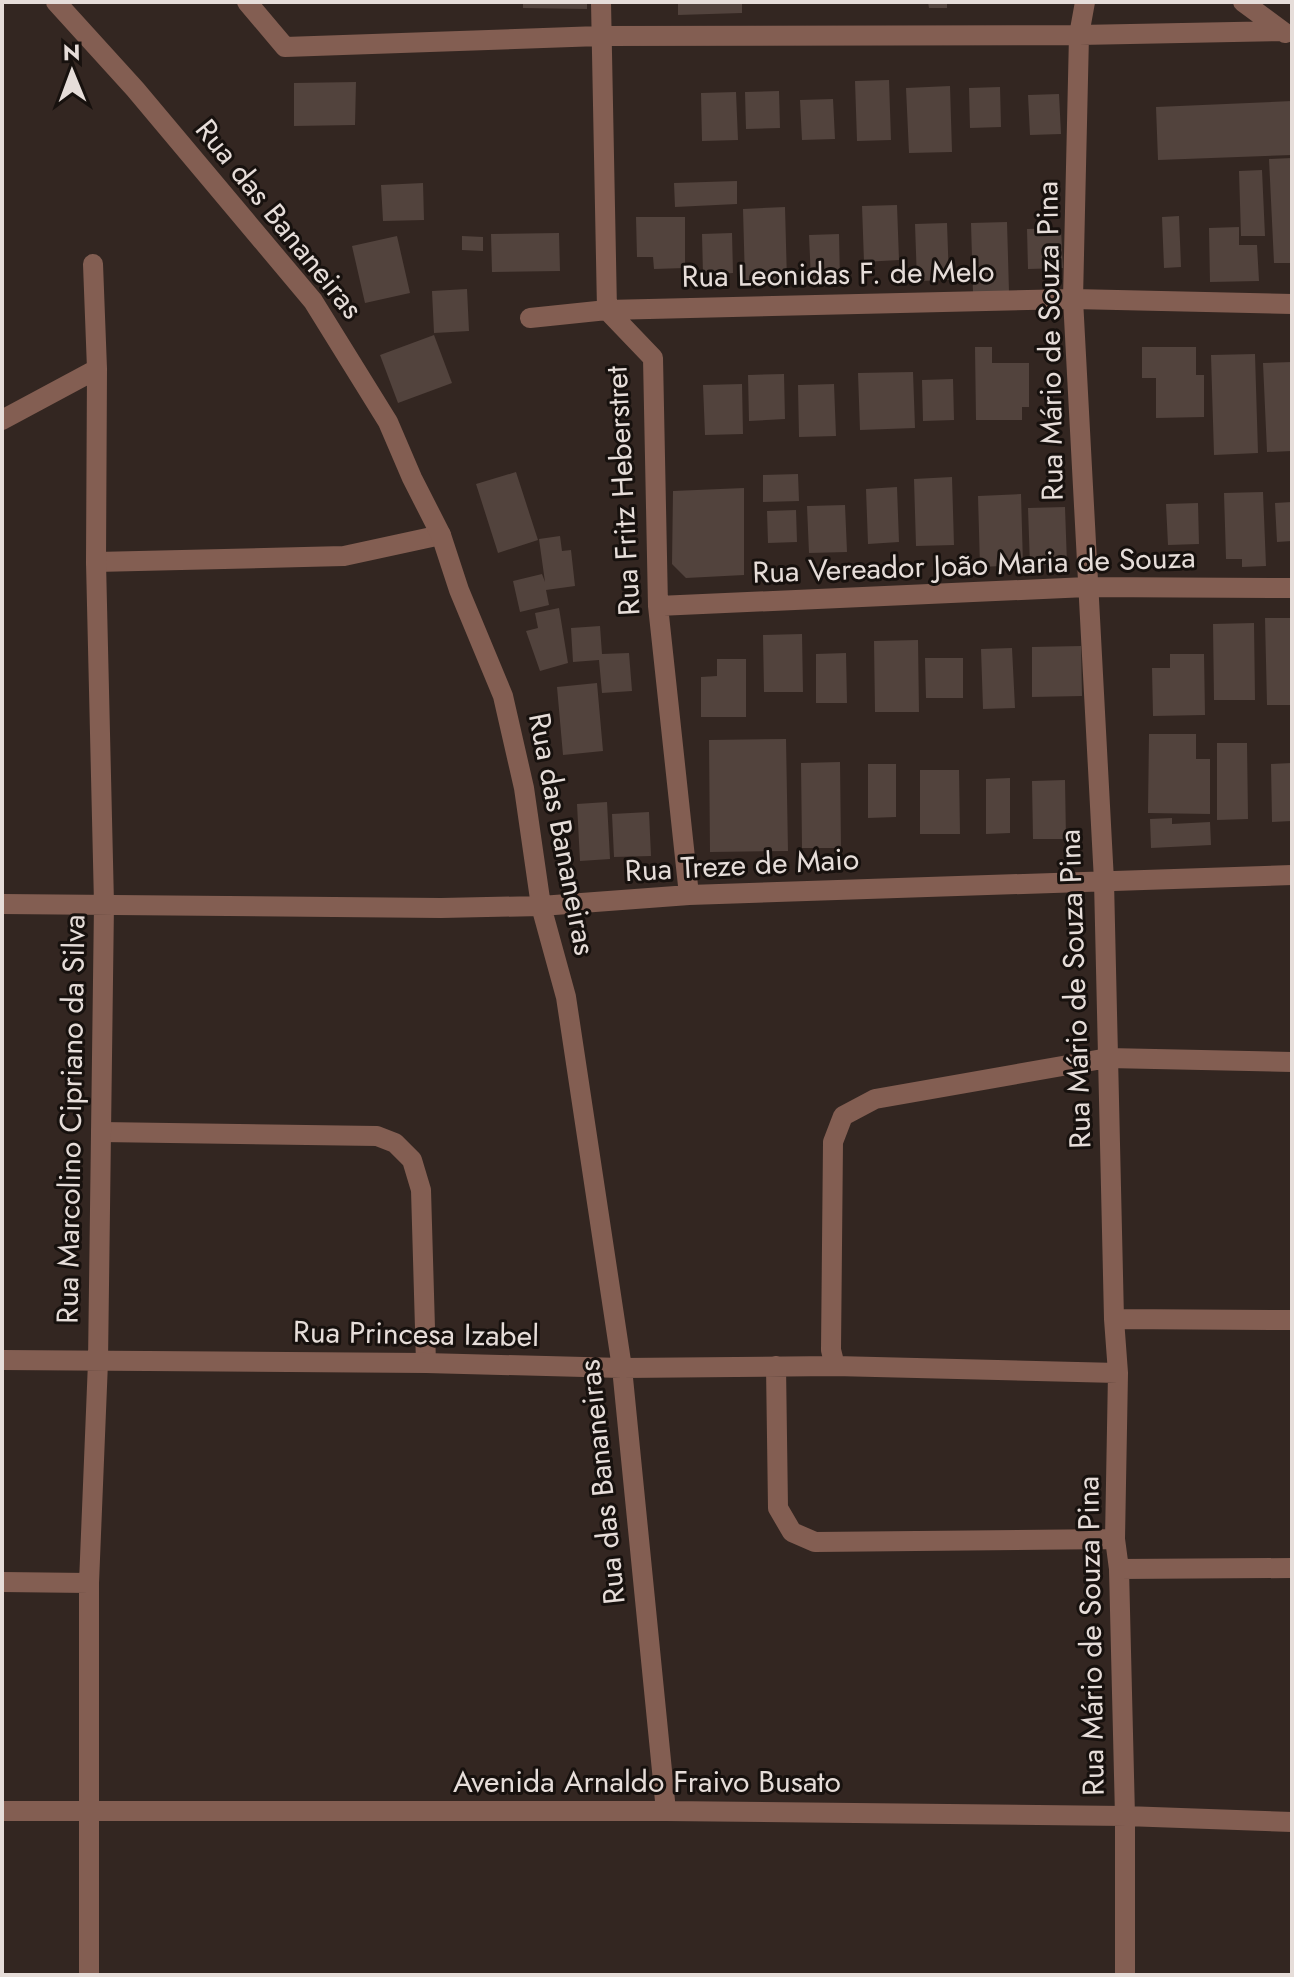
<svg xmlns="http://www.w3.org/2000/svg" width="1294" height="1977" font-family="Jost,sans-serif">
<rect width="100%" height="100%" fill="#332621"/>
<!-- building -->
<path fill="#52433d" d="M523 2H587V9L523 8Z
M678 2H742V13L678 15Z
M928 2H947V8H929Z
M889 80 891 140 857 141 855 81Z
M356 82 355 125 294 126V83Z
M950 86 952 152 909 153 906 88Z
M1000 87 1001 127 970 128 969 88Z
M779 91 780 128 746 129 745 92Z
M736 92 738 140 702 141 701 93Z
M1059 94 1061 134 1030 135 1028 95Z
M833 99 835 139 802 140 800 100Z
M1292 101V155L1158 160 1156 107Z
M1292 158V263H1274L1269 159Z
M1262 170 1265 236H1241L1239 171Z
M737 181V204L675 207 674 183Z
M423 183 424 220 383 221 381 185Z
M897 205 899 260 864 262 862 206Z
M785 207 787 281 745 282 743 209Z
M1179 216 1181 267 1164 268 1162 217Z
M636 217H685V268L654 269 653 257H637Z
M1007 222 1009 292 973 293 971 223Z
M947 223 949 280 917 281 915 224Z
M1239 227V245H1257L1259 281 1210 282 1209 228Z
M1061 228 1063 268 1028 269 1027 229Z
M559 233 560 271 492 272 491 234Z
M732 233 733 273 703 275 702 234Z
M839 234 840 280H811L809 235Z
M397 236 410 293 365 303 352 246Z
M462 236 483 237V251L462 250Z
M467 289 469 331 434 333 432 291Z
M434 335 452 383 398 403 380 355Z
M975 347H992V363H1029V407H1022V420H976Z
M1142 347H1196V375H1204V417L1156 418V378H1142Z
M1255 354 1258 453 1214 455 1211 355Z
M1292 362V451L1267 452 1263 363Z
M913 372 915 428 860 430 858 373Z
M784 374 785 419 749 421 748 375Z
M953 379 954 420 923 421 922 380Z
M742 384 743 434 705 435 703 385Z
M834 384 836 436 799 437 798 385Z
M516 472 538 540 498 553 476 484Z
M798 474 799 501 763 502V475Z
M952 477 954 545 916 546 914 479Z
M897 487 899 542 868 544 866 489Z
M744 488V575L686 578 672 564 673 491Z
M1263 492 1266 566 1242 567V559H1226L1224 493Z
M1021 494 1023 565 980 567 978 496Z
M1292 502V541L1277 542 1275 503Z
M1198 503 1199 544 1168 545 1166 504Z
M845 505 847 552 809 553 807 506Z
M1065 507 1067 564 1030 566 1028 508Z
M796 510 797 542 768 543 767 511Z
M560 536 562 551 571 550 575 586 546 590 549 605 520 612 513 581 542 574 545 582 539 539Z
M559 608 568 663 540 671 526 631 538 628 535 613Z
M1265 618H1292V705H1267Z
M1254 623 1255 700H1214L1213 624Z
M600 626 602 654 629 653 632 691 602 693 599 660 573 662 571 628Z
M802 634 803 692H764L763 635Z
M918 640 919 712H875L874 641Z
M1081 646 1082 696 1032 697V647Z
M1012 648 1015 708 983 709 981 649Z
M846 653 847 703H816V654Z
M1170 654H1204L1205 715 1153 716 1152 668H1170Z
M925 658H963V698H926Z
M717 659H746V717H701V677L717 676Z
M597 683 603 751 563 755 557 687Z
M1149 734H1196V759H1210V814L1148 813Z
M786 739 788 851 710 852 709 740Z
M1217 743H1247L1248 819 1217 820Z
M840 762 841 848H802L801 763Z
M1292 763V821L1272 822 1271 764Z
M868 764H896V817L868 818Z
M920 770H959L960 834H920Z
M1010 778V833L986 834V779Z
M1065 780 1066 839H1033L1032 781Z
M607 802 610 859 580 861 577 804Z
M649 812 651 856 614 857 612 814Z
M1172 818V824L1210 822 1211 845 1151 848 1150 819Z"/>
<g fill="none" stroke-linecap="round" stroke-linejoin="round">
<!-- lane -->
<path stroke="#835e52" stroke-width="20" d="M96 562 344 556 441 535
M101 1132 377 1136 395 1143 412 1160 421 1190 426 1363"/>
<!-- street -->
<path stroke="#835e52" stroke-width="20" d="M56 2 135 89 313 301 388 422 412 478 441 535 459 590 503 696 524 788 541 906 566 997 622 1368 666 1811
M247 2 285 47 600 36 1079 35 1282 31
M601 2 607 310 653 358 658 606 689 895
M1085 2 1079 35 1073 299 1104 881 1114 1319 1118 1373 1115 1539 1119 1569 1125 1816V1975
M1243 2 1285 33
M530 318 607 310 1073 299 1292 304
M2 420 97 369
M658 606 1087 587 1292 588
M2 904 441 908 541 906 689 895 1292 875
M1114 1319 1292 1320
M2 1360 426 1363 622 1368 835 1366 1118 1373
M776 1366 778 1508 792 1532 815 1542 1115 1539
M835 1366 831 1350 833 1142 843 1116 875 1099 1108 1058 1292 1062
M1119 1569 1292 1568
M2 1582 89 1583
M2 1811H666L1125 1816 1292 1822
M89 1975V1583L98 1362 104 904 96 562 97 369 93 264"/>
</g>
<g text-anchor="middle" stroke-width="6" stroke-linejoin="round" paint-order="stroke">
<!-- street labels -->
<g font-size="30" fill="#e6ddd9" stroke="#17110e">
<text transform="translate(279 219) rotate(51)" y="10">Rua das Bananeiras</text>
<text transform="translate(838 274) rotate(-1)" y="10">Rua Leonidas F. de Melo</text>
<text transform="translate(1050 341) rotate(-91)" y="10">Rua Mário de Souza Pina</text>
<text transform="translate(623 491) rotate(-93)" y="10">Rua Fritz Heberstret</text>
<text transform="translate(974 565) rotate(-2)" y="10">Rua Vereador João Maria de Souza</text>
<text transform="translate(562 834) rotate(79)" y="10">Rua das Bananeiras</text>
<text transform="translate(742 865) rotate(-3)" y="10">Rua Treze de Maio</text>
<text transform="translate(1075 989) rotate(-92)" y="10">Rua Mário de Souza Pina</text>
<text transform="translate(71 1119) rotate(-89)" y="10">Rua Marcolino Cipriano da Silva</text>
<text transform="translate(416 1334) rotate(1)" y="10">Rua Princesa Izabel</text>
<text transform="translate(602 1482) rotate(-96)" y="10">Rua das Bananeiras</text>
<text transform="translate(1091 1636) rotate(-91)" y="10">Rua Mário de Souza Pina</text>
<text x="647" y="1792">Avenida Arnaldo Fraivo Busato</text>
</g>
</g>
<!-- border -->
<rect width="1294" height="1977" fill="none" stroke="#e6ddd9" stroke-width="8"/>
<!-- north arrow -->
<g transform="translate(72 72) rotate(359)" stroke="#17110e" stroke-width="6" paint-order="stroke">
<path d="M0-6L14 30L0 20L-14 30Z" fill="#e6ddd9"/>
<text y="-12" font-size="22" font-weight="bold" text-anchor="middle" fill="#e6ddd9">N</text>
</g>
</svg>
